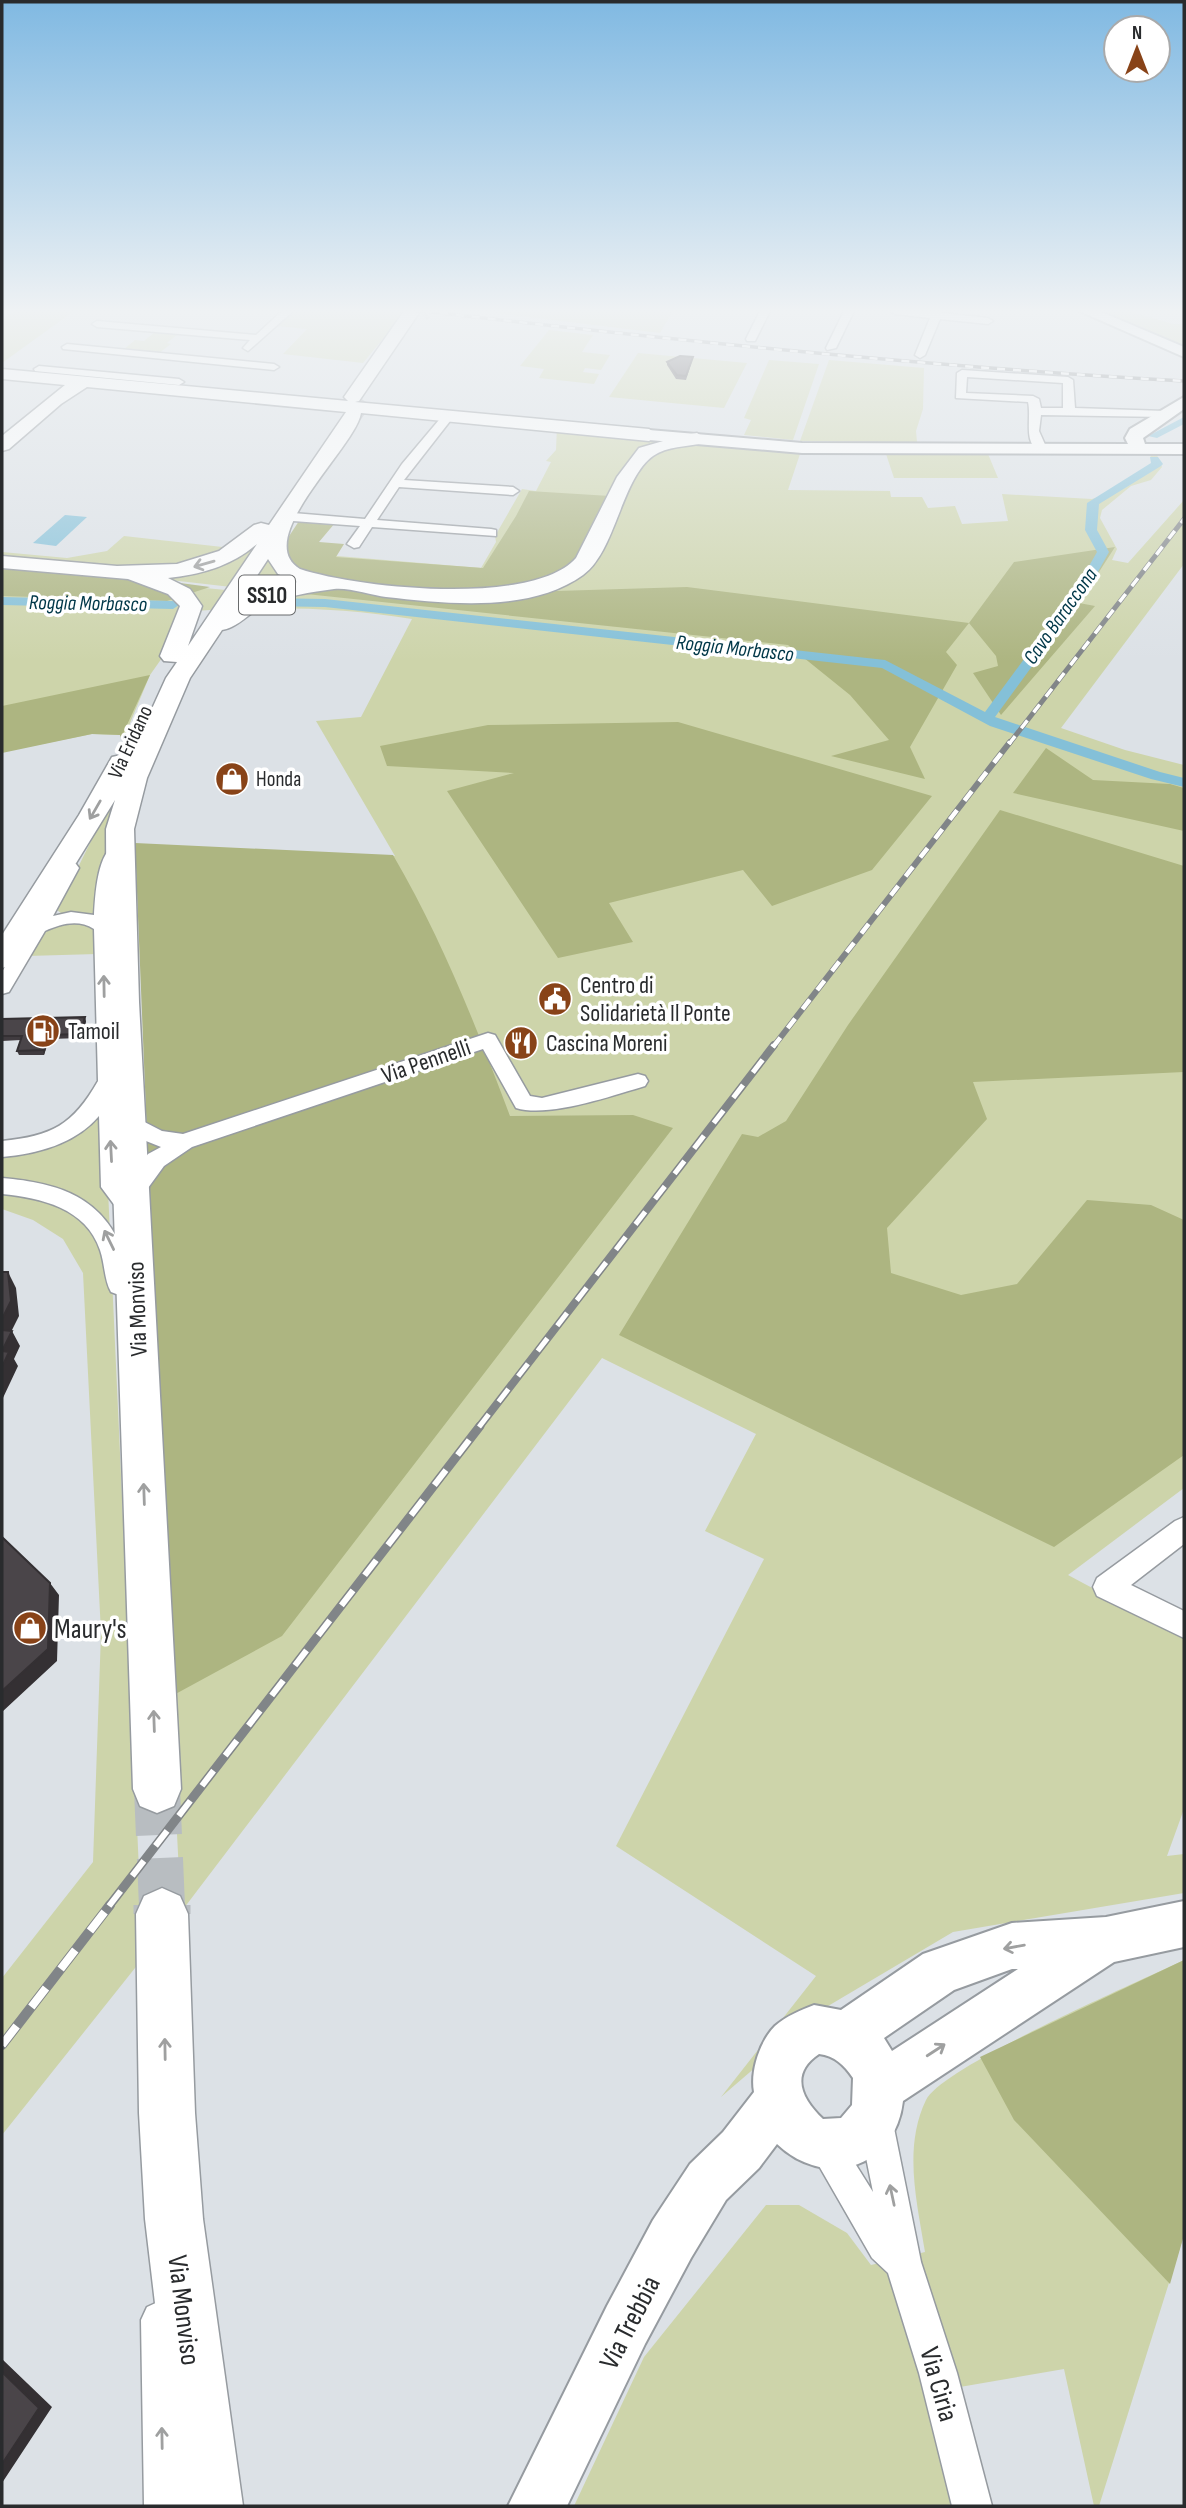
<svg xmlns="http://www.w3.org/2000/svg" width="1186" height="2508" font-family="'Sofia Sans Condensed',sans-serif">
<rect width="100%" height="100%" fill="#dce1e6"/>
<!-- green -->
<path fill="#cdd4aa" d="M15 311H74L2 363V320Z
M294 311H399L405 312 363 363 283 354 307 329 277 326Z
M497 311H673L660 333 495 313Z
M1089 311H1129L1173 324H1184V350L1146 333V330L1107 315Z
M549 330 593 335 582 352 610 355 601 370 585 368 583 372 599 374 594 384 539 378 544 369 520 366Z
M156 331 179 333 167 343 171 344 159 353 123 350 135 340 144 341Z
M638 353 747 363 724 408 609 397Z
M769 360 819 364 793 440 744 435 751 420 744 418Z
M829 360 924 368 923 409 916 431 917 442 800 441Z
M557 426 802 448 797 453 800 454 788 490 890 491 891 497H922L928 508 955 506 962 524 1008 521 1002 494 1092 499 1104 495 1154 465 1150 455H1157L1162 467 1151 480 1131 486 1102 510 1100 518 1117 549 1112 560 1128 563 1184 500V564L1061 728 1125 750 1184 765V1488L1068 1575 1184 1637V1809L1167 1856 1184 1854V1893L953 1932 823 2009 721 2097 816 1976 616 1846 764 1559 705 1531 756 1434 602 1358 181 1912 170 1697 144 845 395 856 316 721 361 717 412 619C342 607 266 606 195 611L150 675 125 735 92 734 2 752V568L246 592 249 589 91 571 2 566V552L67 558 107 551 124 536 276 553 278 551 481 568 496 542 495 536 522 489 536 491 551 462 546 461 556 450Z
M886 454H988L998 478H894Z
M124 774 111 842 97 875V911L91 914 61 913 57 910Z
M75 921C98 929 97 929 97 954L27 956C43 931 46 927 75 921Z
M104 1102 143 1958 2 2135V1978L93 1862 101 1633 83 1273 63 1239 33 1220 2 1209V1158C57 1150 66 1141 104 1102Z
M1184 1960V2235L1099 2506H1094L1064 2369 925 2393 954 2506H574L644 2357 766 2205H799L847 2233 871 2265 925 2252C917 2202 903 2148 926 2100 942 2066 1141 1981 1184 1960Z"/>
<!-- forest -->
<path fill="#adb581" d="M529 491 610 496 570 566 548 578 556 591 687 587 969 623 1014 562 1115 547 1079 603 1095 606 1001 715 973 673 998 666 996 656 969 623 946 652 957 665 910 747 925 779 831 756 889 740 850 695 788 645 287 592 341 589 296 574 278 553 299 521 335 523 319 542 344 544 336 557 483 568 516 516Z
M2 566 91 571 210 587 167 601 2 596Z
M150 675 121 738 120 735 92 734 2 753V706Z
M678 722 932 796 872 870 772 906 743 870 609 903 633 942 558 958 447 791 514 773 387 766 380 746 488 725Z
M1046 748 1093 780 1170 784 1184 788V831L1013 793Z
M1000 810 1184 866V1072L973 1082 987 1119 887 1228 891 1273 961 1295 1017 1284 1087 1200 1151 1205 1184 1220V1455L1054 1547 619 1335 742 1134 758 1137 786 1121 848 1025Z
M135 843 393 855C442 939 476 1026 510 1116L633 1115 673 1128 282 1636 170 1697Z
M1184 1960V2235L1170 2284 1014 2120 980 2057Z"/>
<!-- water -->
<path fill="#84c0d8" d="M65 515 87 517 56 546 33 543Z"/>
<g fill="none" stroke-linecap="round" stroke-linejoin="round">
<!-- canal -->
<path fill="#84c0d8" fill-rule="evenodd" d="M1184 417V424L1157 438 1148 436Z
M1150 457H1158L1163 464 1161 466 1099 504 1097 530 1109 552 1089 588 995 717 1160 772 1184 778V787L1151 779 990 726 882 668 325 607 264 606 258 602 264 598 325 599 885 660 985 712 1077 587 1097 552 1085 530 1087 503 1151 463Z
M2 597 173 601 179 605 173 609 2 605Z"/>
<!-- primary-tunnel-far2 -->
<path stroke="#b8bdc1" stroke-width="18" stroke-dasharray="18 9" stroke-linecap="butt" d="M421 314 424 311
M353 415 365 398"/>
<!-- primary-tunnel-far1 -->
<path stroke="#b8bdc1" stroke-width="46" stroke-dasharray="46 23" stroke-linecap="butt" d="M157 1789 162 1906"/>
<!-- primary-tunnel -->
<path stroke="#b8bdc1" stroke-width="57" stroke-dasharray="57 29" stroke-linecap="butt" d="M162 1905V1914"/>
<!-- street casing -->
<g stroke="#969ba0" stroke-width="3">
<path id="street" d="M282 311 292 312 248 351 243 348 250 340 97 327 92 324 97 321 256 335Z
M760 311H770L755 341H747L746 339Z
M844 311H854L836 348 827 350 826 348Z
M890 311H943L942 313 988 318 993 321 988 324 940 319 925 355 920 358 915 355 930 318 895 314Z
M67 344 274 364 279 367 274 370 63 349 62 347Z
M39 366 179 379 184 382 179 385 35 371 34 369Z
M962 370 1068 377 1073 380 1075 408 1165 411 1171 414 1165 417 1041 415 1039 431 1047 449 1041 453C1022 443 1032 419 1028 402L956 398 957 373ZM967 377 1063 383V408H1041L1039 399 1033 396 966 393Z
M448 413 454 416 404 480 513 487 519 491 513 495 399 487 377 520 491 529 496 530V536L372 527 359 547 354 548 347 544 360 526 293 521 287 517 293 513 365 519 402 464 444 414Z
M118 844 127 849 114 881 112 927 120 1119 129 1114 162 1131 183 1134 488 1033 495 1035 530 1096 542 1098 638 1074 645 1076 648 1081 645 1086C611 1096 549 1118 516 1108L483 1049 192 1147 164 1166 140 1199 135 1200 143 1212 140 1218 132 1220 124 1218 101 1187 99 1116C75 1144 37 1154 2 1157V1141C52 1136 73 1125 98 1081L94 929C78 919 61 924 45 931L9 992 2 994V972L64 864H76L79 868 53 916 71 912 94 915C95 897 97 849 118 844ZM120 1125 141 1139 161 1147 148 1154 124 1187Z
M2 1178C60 1183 104 1197 125 1256 129 1267 133 1282 127 1292L119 1295 111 1292C104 1280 105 1264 100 1250 86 1208 41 1198 2 1194Z
M1184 1517V1544L1131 1585 1184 1611V1638L1097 1596 1093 1587 1097 1578 1175 1521Z
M875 2101 887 2106 892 2118 921 2262 957 2373 992 2506H952L919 2373 888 2273 872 2258 807 2145 812 2133 824 2128 836 2133 873 2192 858 2118 863 2106Z
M160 2301 173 2307 179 2320 184 2506H144L141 2320 147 2307Z"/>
</g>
<!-- secondary casing -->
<g stroke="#969ba0" stroke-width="4">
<path id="secondary" d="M1079 311H1099L1184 347V357Z
M1184 397V409L1143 438 1145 444H1184V454L802 453 649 440 640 435 649 430 802 443 1128 444 1125 438 1130 429Z
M1184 1901V1947L1114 1962 903 2101C895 2170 824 2189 777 2144L759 2168 726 2200 691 2258 645 2344 567 2506H508L607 2306 653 2220 690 2164 723 2132 754 2092C750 2071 760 2041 775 2026 786 2016 801 2010 814 2005L841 2010 923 1954 1012 1923 1106 1917ZM1012 1969H1018L892 2051 884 2038 954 1990ZM819 2054C835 2056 844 2065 853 2078L852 2105 841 2118 823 2119C802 2099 789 2074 819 2054Z"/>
</g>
<!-- primary casing -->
<g stroke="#969ba0" stroke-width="3">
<path id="primary" d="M404 311 419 313 359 401 355 402 649 429 658 435 649 441 361 413C356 447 250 539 300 569 357 588 533 607 576 558L617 477 639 448 684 435 697 433 706 439 704 443C687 447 667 446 653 456 621 479 616 551 583 575 530 613 448 604 386 597 372 595 347 587 334 589 312 592 284 596 263 606 249 613 237 628 222 630L190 678 147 778 134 829 139 1002 181 1789 174 1806 157 1813 140 1806 133 1789 107 1002 106 829 115 800 13 965 2 968V935L79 815 112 757 121 755 130 757 166 678 177 662 164 661 160 656 180 606 168 594 128 579 2 568V556L117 566 177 564 219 551 254 525 261 523 269 525 346 412 87 387 61 404 9 449 2 451V436L65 385 2 379V369L348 401 344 397ZM257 544 188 646 202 606 190 589 168 578C200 575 232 566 257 544ZM268 559 278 574 297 582 261 591 241 600Z
M162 1888 180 1896 188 1914 195 2113 203 2219 243 2506H179L145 2219 139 2113 136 1914 144 1896Z"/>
</g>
<!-- street -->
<use href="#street" fill="#fff" fill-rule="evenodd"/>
<!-- secondary -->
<use href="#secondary" fill="#fff" fill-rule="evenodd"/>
<!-- primary -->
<use href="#primary" fill="#fff" fill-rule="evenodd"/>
<!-- rail-far5 casing -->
<g stroke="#818588" stroke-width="3.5">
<path id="rail-far5" d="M424 311C677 341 930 367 1184 381"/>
</g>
<!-- rail-far4 casing -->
<g stroke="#818588" stroke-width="5">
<path id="rail-far4" d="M1009 744 1184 519"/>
</g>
<!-- rail-far3 casing -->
<g stroke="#818588" stroke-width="6">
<path id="rail-far3" d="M773 1047 1010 742"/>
</g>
<!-- rail-far2 casing -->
<g stroke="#818588" stroke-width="8">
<path id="rail-far2" d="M479 1427 774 1045"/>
</g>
<!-- rail-far1 casing -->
<g stroke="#818588" stroke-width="9">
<path id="rail-far1" d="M109 1906 480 1426"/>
</g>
<!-- rail casing -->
<g stroke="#818588" stroke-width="10">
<path id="rail" d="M2 2045 110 1905"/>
</g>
<!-- rail-far5 -->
<use href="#rail-far5" stroke="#fff" stroke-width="2.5" stroke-dasharray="8" stroke-linecap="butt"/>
<!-- rail-far4 -->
<use href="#rail-far4" stroke="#fff" stroke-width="3.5" stroke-dasharray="10" stroke-linecap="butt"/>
<!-- rail-far3 -->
<use href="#rail-far3" stroke="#fff" stroke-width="4.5" stroke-dasharray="12" stroke-linecap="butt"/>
<!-- rail-far2 -->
<use href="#rail-far2" stroke="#fff" stroke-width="5" stroke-dasharray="16" stroke-linecap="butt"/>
<!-- rail-far1 -->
<use href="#rail-far1" stroke="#fff" stroke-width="6" stroke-dasharray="19" stroke-linecap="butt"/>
<!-- rail -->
<use href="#rail" stroke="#fff" stroke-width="8" stroke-dasharray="24" stroke-linecap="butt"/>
</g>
<!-- wall -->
<path fill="#403b3f" d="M692 361 686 380 676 379 667 365V362Z
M2 1019 86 1021 82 1038 49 1039 44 1055H19L17 1051 21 1040 2 1041Z"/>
<!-- shaded-wall -->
<path fill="#343033" d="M85 1017 86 1021 82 1038 80 1034Z
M47 1035 49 1039 44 1055 43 1050Z
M8 1272 16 1288 19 1316 5 1344 2 1339V1319Z
M12 1331 20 1346 14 1359 18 1366 2 1400V1351Z
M50 1583 59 1595 57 1661 2 1712V1691Z
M2 2359 52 2407 2 2483Z"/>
<!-- building -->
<path fill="#4a4549" stroke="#343033" stroke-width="2" d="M680 356 693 357 686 376 677 375 667 362Z
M85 1017 80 1034 47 1035 43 1050 17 1051 22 1036H2V1019Z
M2 1272H8L11 1301 2 1319Z
M2 1330 12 1331 2 1351 9 1352 2 1367Z
M2 1537 50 1583 48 1649 2 1691Z
M2 2372 39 2408 2 2464Z"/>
<!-- one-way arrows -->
<defs><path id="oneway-shaft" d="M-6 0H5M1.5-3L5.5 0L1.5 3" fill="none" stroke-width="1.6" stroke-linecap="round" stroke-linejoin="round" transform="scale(1.75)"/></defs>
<g stroke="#9fa0a0">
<use href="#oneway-shaft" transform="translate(204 564) rotate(164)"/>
<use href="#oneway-shaft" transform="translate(95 810) rotate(120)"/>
<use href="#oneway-shaft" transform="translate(104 986) rotate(-91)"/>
<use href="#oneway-shaft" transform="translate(111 1151) rotate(-93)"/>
<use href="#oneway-shaft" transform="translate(109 1240) rotate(-116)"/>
<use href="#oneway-shaft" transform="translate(144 1494) rotate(-92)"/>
<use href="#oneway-shaft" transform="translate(154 1721) rotate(-92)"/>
<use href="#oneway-shaft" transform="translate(1014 1947) rotate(170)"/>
<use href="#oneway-shaft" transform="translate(165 2049) rotate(-91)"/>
<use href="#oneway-shaft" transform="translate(936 2050) rotate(-33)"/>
<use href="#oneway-shaft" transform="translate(892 2195) rotate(-102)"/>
<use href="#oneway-shaft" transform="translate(162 2438) rotate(-91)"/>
</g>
<!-- sky -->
<linearGradient id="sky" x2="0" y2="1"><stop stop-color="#80b9e2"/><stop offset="0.47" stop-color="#eff2f4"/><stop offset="1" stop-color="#eff2f4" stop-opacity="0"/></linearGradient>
<rect width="1186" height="662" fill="url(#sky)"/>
<!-- icons -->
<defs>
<g id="shop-disc" transform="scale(1.75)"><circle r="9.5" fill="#884318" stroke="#fff"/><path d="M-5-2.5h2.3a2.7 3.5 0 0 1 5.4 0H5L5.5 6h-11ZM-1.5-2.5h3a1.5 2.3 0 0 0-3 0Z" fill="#fff"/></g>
<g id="civic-disc" transform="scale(1.75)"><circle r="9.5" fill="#884318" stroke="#fff"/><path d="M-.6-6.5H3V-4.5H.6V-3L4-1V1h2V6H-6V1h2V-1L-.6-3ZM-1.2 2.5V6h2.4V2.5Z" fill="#fff"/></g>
<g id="fuel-disc" transform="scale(1.75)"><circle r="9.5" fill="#884318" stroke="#fff"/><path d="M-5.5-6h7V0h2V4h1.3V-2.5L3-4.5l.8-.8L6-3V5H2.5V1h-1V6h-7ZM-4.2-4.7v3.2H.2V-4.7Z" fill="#fff"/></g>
<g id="restaurant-disc" transform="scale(1.75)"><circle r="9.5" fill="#884318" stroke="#fff"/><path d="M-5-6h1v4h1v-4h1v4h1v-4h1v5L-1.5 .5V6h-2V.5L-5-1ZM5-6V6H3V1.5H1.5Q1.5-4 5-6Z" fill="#fff"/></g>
</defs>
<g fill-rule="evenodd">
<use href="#shop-disc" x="232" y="779"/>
<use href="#civic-disc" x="555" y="999"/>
<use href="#fuel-disc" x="43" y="1031"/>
<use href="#restaurant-disc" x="521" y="1043"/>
<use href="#shop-disc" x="30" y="1628"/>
</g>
<g text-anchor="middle" stroke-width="7" stroke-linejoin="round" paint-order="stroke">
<!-- far-water labels -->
<g font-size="21" font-style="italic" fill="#003748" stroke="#fff">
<text transform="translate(88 603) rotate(1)" y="7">Roggia Morbasco</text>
<text transform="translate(1060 616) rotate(-55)" y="7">Cavo Baraccona</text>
<text transform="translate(735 648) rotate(6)" y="7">Roggia Morbasco</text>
</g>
<!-- far-street labels -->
<g font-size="21" fill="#292b2d" stroke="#fff">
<text transform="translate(130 742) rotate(-65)" y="7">Via Eridano</text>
</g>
<!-- far-poi labels -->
<g font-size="21" fill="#292b2d" stroke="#fff" text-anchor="start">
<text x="256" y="786">Honda</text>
</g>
<!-- shield labels -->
<rect fill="#fff" stroke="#696b6c" stroke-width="2" x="239" y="575.5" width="56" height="39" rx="5"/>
<g font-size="23" font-weight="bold" fill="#292b2d">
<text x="267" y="603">SS10</text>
</g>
<!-- poi labels -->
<g font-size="24" fill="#292b2d" stroke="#fff" text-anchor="start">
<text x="580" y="993">Centro di<tspan x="580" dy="28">Solidarietà Il Ponte</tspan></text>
<text x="68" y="1039">Tamoil</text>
<text x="546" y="1051">Cascina Moreni</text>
</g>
<!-- street labels -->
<g font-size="24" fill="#292b2d" stroke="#fff">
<text transform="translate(426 1061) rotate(-19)" y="8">Via Pennelli</text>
<text transform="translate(137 1309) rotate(-92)" y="8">Via Monviso</text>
</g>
<!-- near-poi labels -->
<g font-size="28" fill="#292b2d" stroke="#fff" text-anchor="start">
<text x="54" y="1638">Maury's</text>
</g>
<!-- near-street labels -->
<g font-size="28" fill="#292b2d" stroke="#fff">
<text transform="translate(185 2310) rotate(83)" y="10">Via Monviso</text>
<text transform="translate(629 2322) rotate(-63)" y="10">Via Trebbia</text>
<text transform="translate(940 2384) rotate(74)" y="10">Via Ciria</text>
</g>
</g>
<!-- border -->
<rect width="1186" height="2508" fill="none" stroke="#292b2d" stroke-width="7"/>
<!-- north arrow -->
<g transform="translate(1137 49)"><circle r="33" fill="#ffffff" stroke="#a9aaab" stroke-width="2"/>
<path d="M0-5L12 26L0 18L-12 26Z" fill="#884318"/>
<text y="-10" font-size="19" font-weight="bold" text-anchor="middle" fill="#292b2d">N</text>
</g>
</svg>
